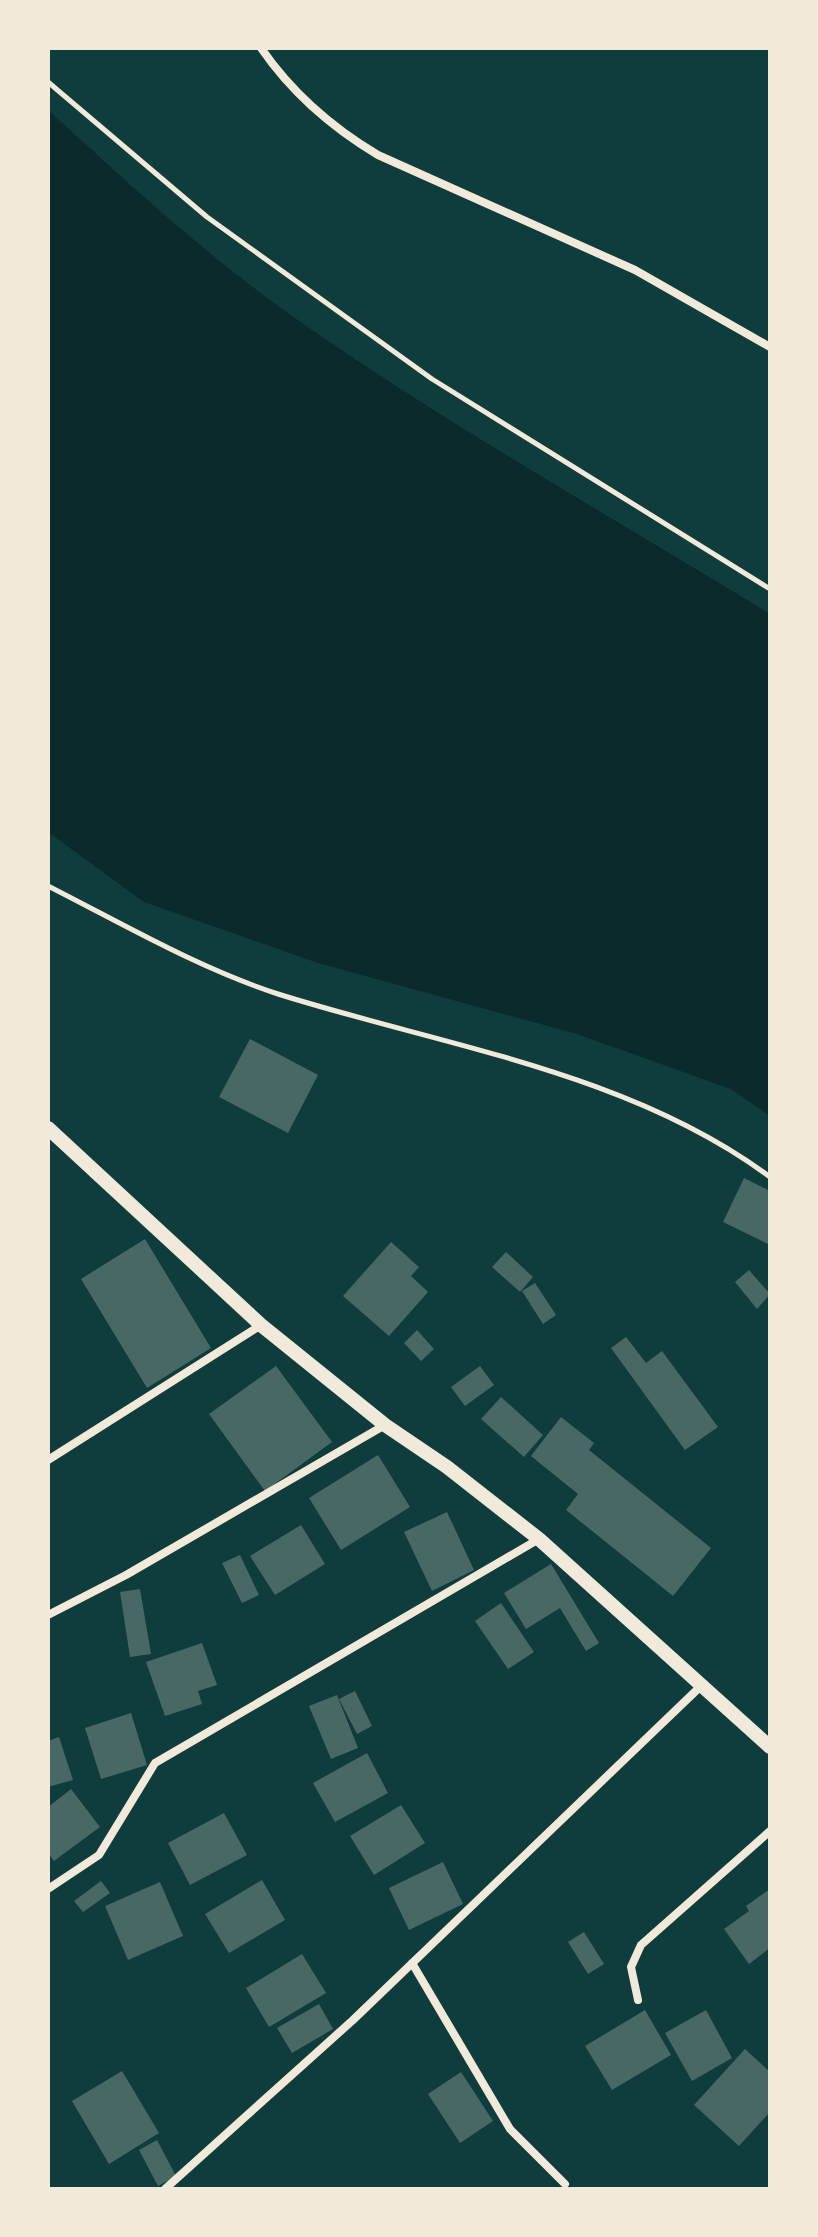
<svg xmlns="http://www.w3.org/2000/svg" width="818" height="2237" font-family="Helvetica,sans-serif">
<rect width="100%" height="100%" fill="#0f3d3e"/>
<!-- water -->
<path fill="#0a2a2b" d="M48 110C125 180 202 252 288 313 442 422 609 515 770 614V1116L731 1089 577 1034 318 963 144 902 48 832Z"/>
<!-- building -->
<path fill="#486865" d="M250 1039 318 1075 288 1133 219 1097Z
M744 1178 770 1191V1245L723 1222Z
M145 1239 211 1348 147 1388 81 1279Z
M391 1242 419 1267 411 1276 428 1292 389 1336 343 1296Z
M506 1252 533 1277 520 1292 492 1267Z
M749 1270 770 1294 757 1309 735 1282Z
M535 1283 556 1315 543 1324 522 1291Z
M417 1330 434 1349 421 1361 404 1343Z
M626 1337 646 1363 662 1351 718 1427 685 1450 611 1348Z
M276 1366 332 1442 265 1491 209 1414Z
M480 1366 494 1385 465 1406 451 1387Z
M501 1397 543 1435 524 1457 481 1419Z
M561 1417 594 1443 589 1450 711 1548 673 1596 566 1510 578 1494 531 1456Z
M378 1455 410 1507 341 1550 309 1498Z
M447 1512 474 1570 432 1591 404 1532Z
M301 1525 325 1564 275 1595 250 1556Z
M240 1555 259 1595 242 1603 222 1563Z
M551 1564 599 1643 586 1651 560 1608 526 1629 504 1593Z
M140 1589 151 1654 130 1657 120 1592Z
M501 1603 534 1652 508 1669 475 1621Z
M202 1643 217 1685 198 1691 202 1704 165 1716 146 1662Z
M355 1691 372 1726 357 1734 339 1699Z
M337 1695 358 1748 331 1759 309 1706Z
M131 1713 147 1765 101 1779 85 1728Z
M59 1737 73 1780 48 1787V1741Z
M367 1753 388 1793 335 1822 313 1783Z
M71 1789 100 1827 54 1861 48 1853V1807Z
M401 1805 425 1843 374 1875 350 1836Z
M224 1813 247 1855 190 1885 168 1843Z
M443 1862 463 1904 409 1930 389 1888Z
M262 1880 285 1920 229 1953 205 1914Z
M101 1881 110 1893 83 1912 74 1901Z
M160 1882 183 1936 128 1960 105 1906Z
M770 1889V1948L749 1964 724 1929 749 1911 746 1906Z
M584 1932 604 1964 588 1974 568 1942Z
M302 1954 326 1993 269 2027 246 1988Z
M319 2004 333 2029 292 2053 277 2028Z
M645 2010 671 2055 612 2090 585 2046Z
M706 2010 732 2058 692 2081 665 2033Z
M745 2049 770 2072V2112L739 2146 694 2105Z
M122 2071 159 2133 109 2164 72 2101Z
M461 2072 493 2121 460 2143 428 2094Z
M157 2140 176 2176 158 2186 139 2150Z"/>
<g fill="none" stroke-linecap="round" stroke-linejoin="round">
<!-- path -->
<path stroke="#f1e9da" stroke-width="5" d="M48 82 207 217 432 379 770 589
M48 886C123 924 198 968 278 994 443 1046 629 1072 770 1177"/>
<!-- minor -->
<path stroke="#f1e9da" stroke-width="8" d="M261 48C292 93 331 127 378 155L635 270 770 347
M48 1460 261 1325
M48 1615 126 1575 385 1425
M48 1889 99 1855 155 1763 539 1539
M412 1963 510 2129 565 2184
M638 2000 631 1967 641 1945 770 1831
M165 2189 353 2020 702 1685"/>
<!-- tertiary -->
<path stroke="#f1e9da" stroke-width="14" d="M48 1128 261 1325 385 1425 447 1467 539 1539 770 1747"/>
</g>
<!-- border -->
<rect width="818" height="2237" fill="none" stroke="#f1e9da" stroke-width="100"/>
</svg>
